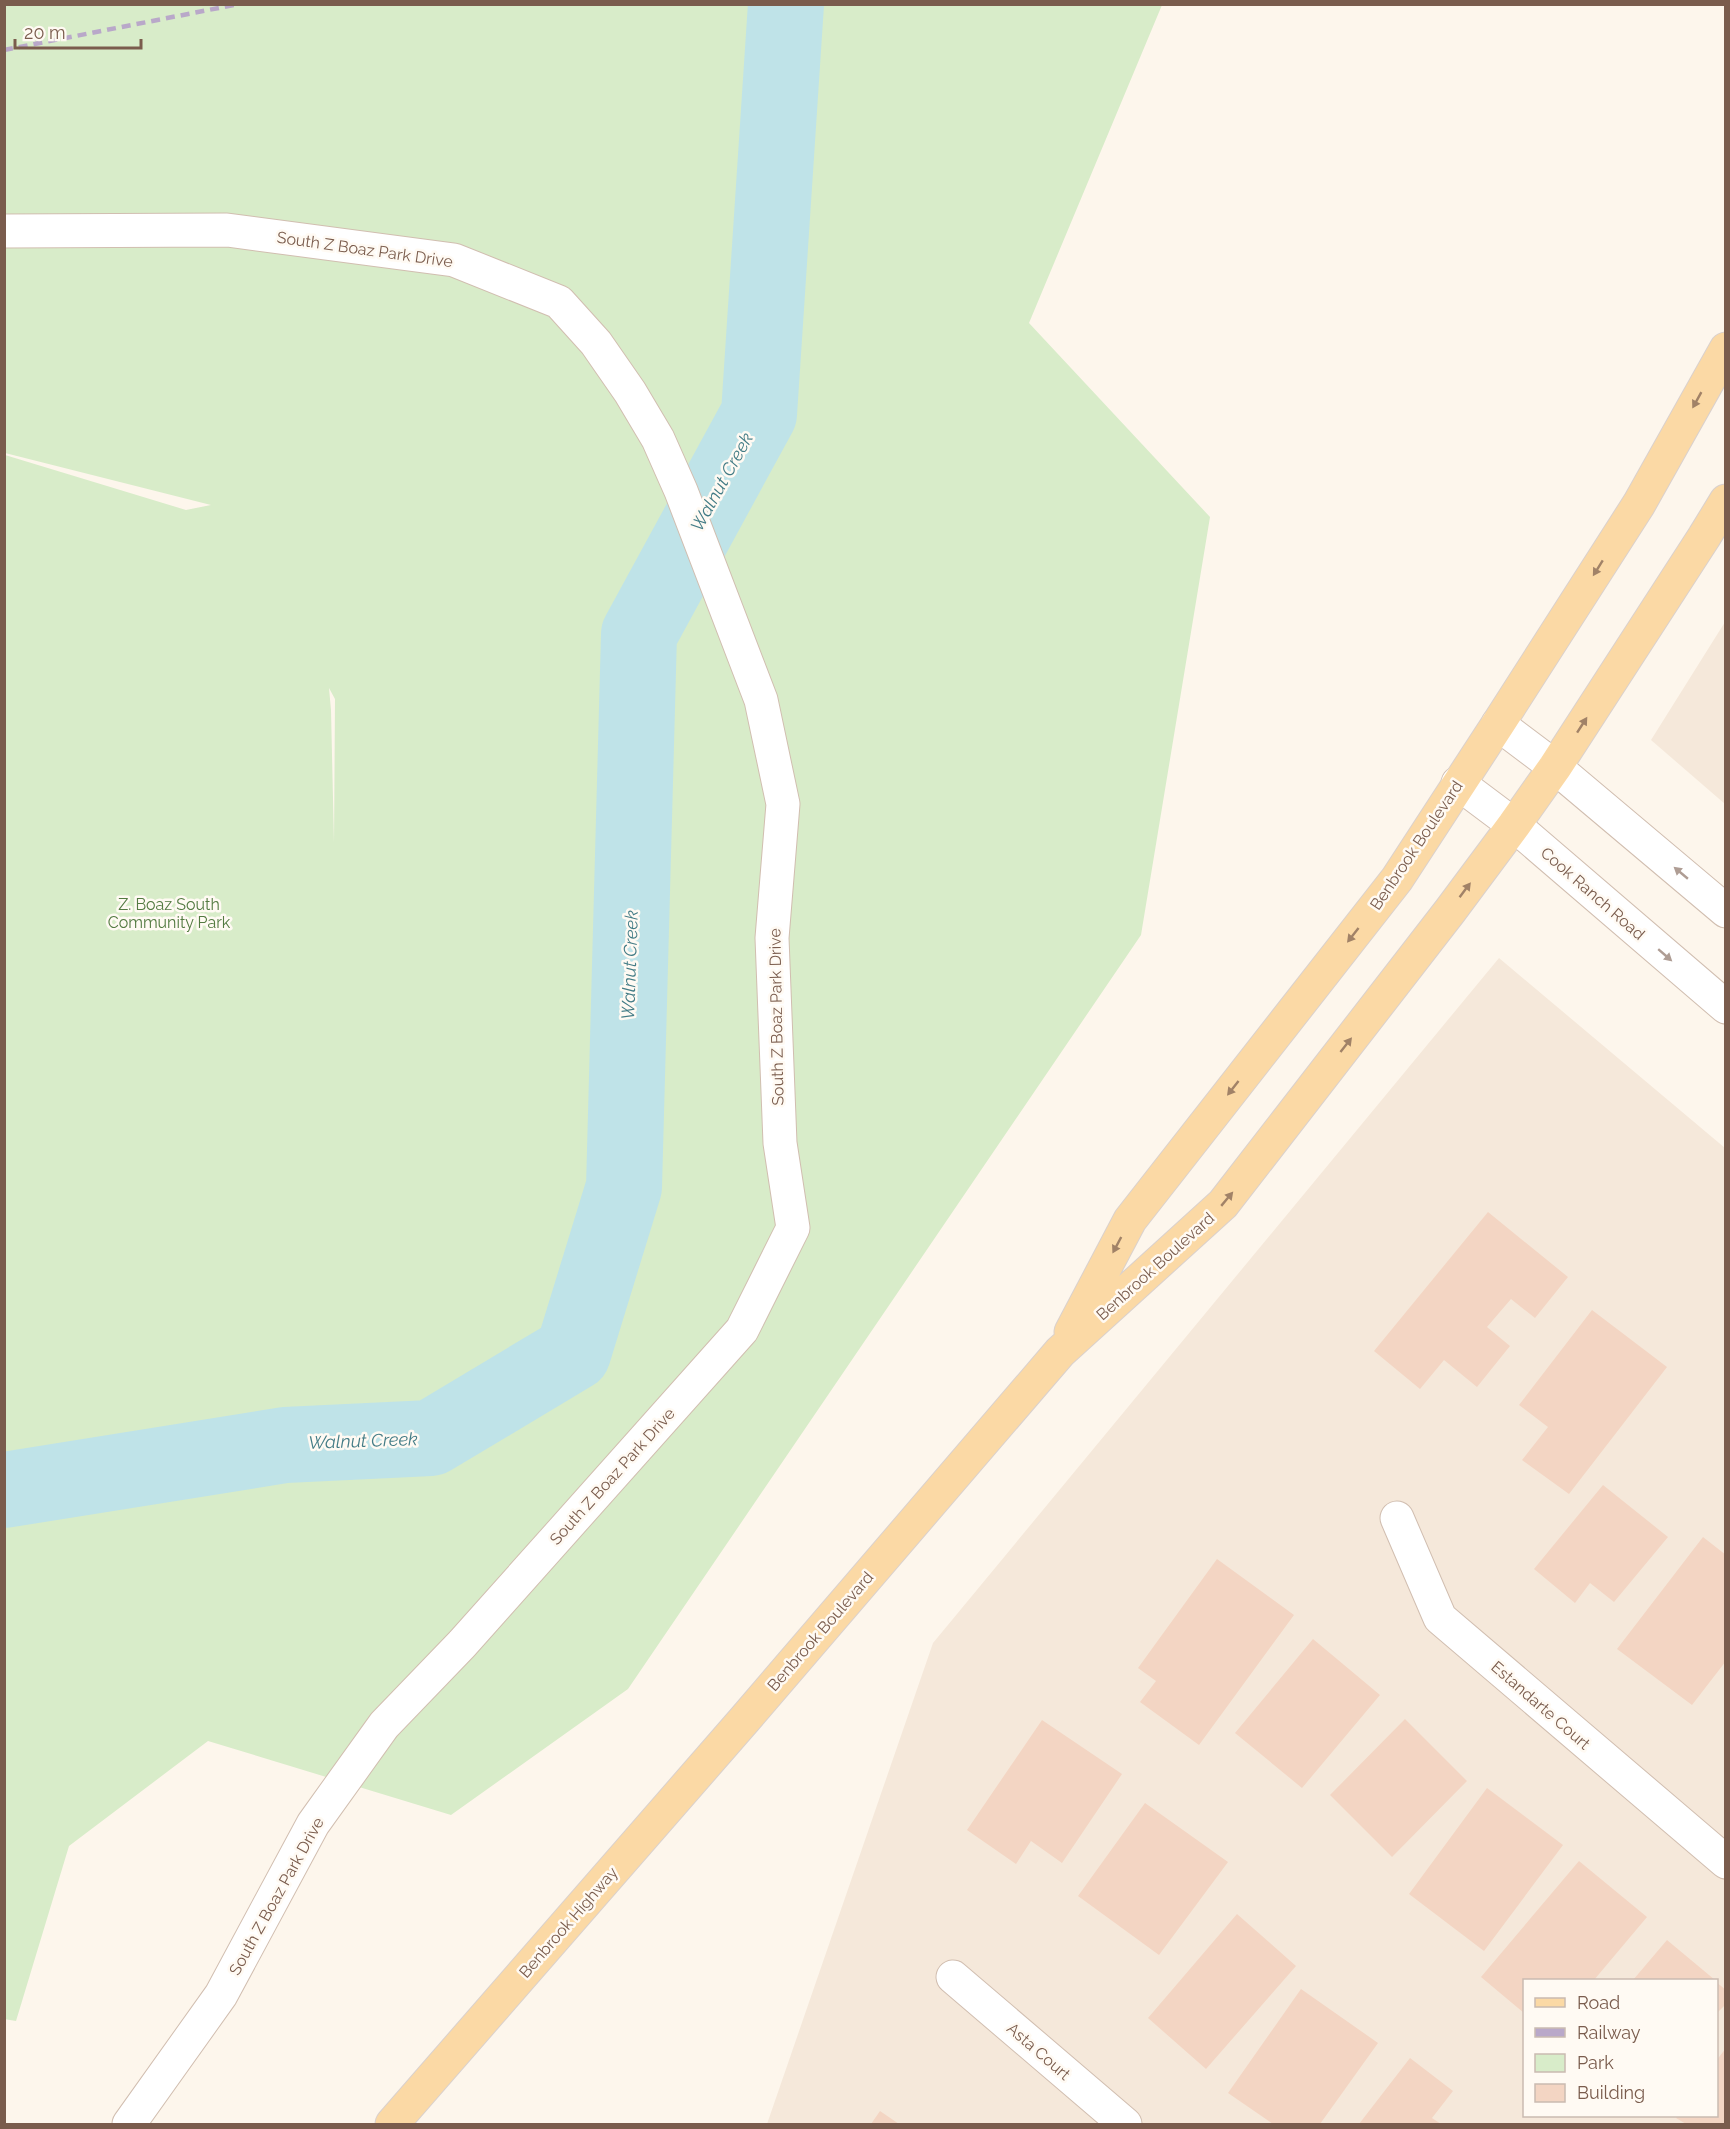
<svg xmlns="http://www.w3.org/2000/svg" width="1730" height="2129" font-family="Raleway,sans-serif">
<rect width="100%" height="100%" fill="#fdf6ec"/>
<!-- residential -->
<path fill="#f5e8da" fill-rule="evenodd" d="M1725 622V804L1651 740Z
M1499 958 1725 1148V2124H767L933 1643ZM1524 1980H1716V2116H1524Z"/>
<!-- green -->
<path fill="#d8ecc9" fill-rule="evenodd" d="M5 5H1162L1029 323 1210 517 1141 935 628 1689 451 1815 208 1741 69 1846 16 2021 4 2019 5 455 186 510 211 505 5 453ZM329 688 335 699 334 843 331 710Z"/>
<g fill="none" stroke-linecap="round" stroke-linejoin="round">
<!-- river -->
<path stroke="#bfe3e8" stroke-width="76" d="M4 1490 285 1445 431 1438 573 1353 624 1187 639 634 759 414 786 4"/>
</g>
<!-- building -->
<path fill="#f3d5c3" d="M1488 1212 1568 1277 1535 1318 1511 1299 1487 1327 1510 1346 1477 1387 1444 1360 1420 1389 1374 1351Z
M1592 1310 1667 1367 1569 1494 1522 1460 1548 1427 1519 1405Z
M1603 1485 1668 1537 1614 1602 1590 1583 1575 1603 1534 1569Z
M1703 1537 1726 1555V1661L1692 1705 1617 1649Z
M1217 1559 1294 1615 1199 1745 1140 1702 1156 1681 1138 1668Z
M1313 1639 1380 1695 1302 1788 1235 1733Z
M1405 1719 1467 1781 1392 1857 1330 1795Z
M1042 1720 1122 1774 1062 1863 1031 1841 1016 1864 967 1830Z
M1487 1788 1563 1845 1484 1951 1409 1894Z
M1145 1803 1228 1862 1159 1955 1078 1896Z
M1579 1861 1647 1917 1594 1980H1524V2013L1481 1977Z
M1237 1914 1296 1966 1206 2069 1148 2018Z
M1667 1940 1715 1980H1633Z
M1716 1982 1726 1990V2004L1716 2014Z
M1301 1989 1378 2043 1320 2124H1273L1228 2093Z
M1726 2048V2124H1686L1676 2118 1677 2116H1716V2061Z
M1410 2058 1453 2091 1432 2118 1441 2124H1359Z
M880 2111 899 2124H871Z"/>
<g fill="none" stroke-linecap="round" stroke-linejoin="round">
<!-- minor casing -->
<g stroke="#d1beb0" stroke-width="35">
<path id="minor" d="M4 231 227 230 454 260 559 302 596 343 630 392 658 439 681 491 761 700 783 804 772 938 780 1143 793 1228 742 1330 462 1644 384 1725 313 1824 221 1995 129 2124
M1498 724 1555 767 1726 911
M1458 783 1514 825 1726 1007
M1397 1518 1440 1618 1726 1862
M953 1977 1125 2124"/>
</g>
<!-- major casing -->
<g stroke="#dad1cd" stroke-width="35">
<path id="major" d="M1071 1332 1130 1220 1397 879 1498 724 1639 504 1726 349
M392 2124 745 1719 1060 1352 1223 1204 1450 911 1514 825 1555 767 1704 537 1726 501"/>
</g>
<!-- minor -->
<use href="#minor" stroke="#fff" stroke-width="33"/>
<!-- major -->
<use href="#major" stroke="#fbd9a5" stroke-width="33"/>
<!-- rail -->
<path stroke="#b9a8c9" stroke-width="4.5" stroke-dasharray="9 6" stroke-linecap="butt" d="M4 50 239 4"/>
</g>
<!-- one-way arrows -->
<defs><path id="oneway-solid" d="M-6-.8H1V-3.2L6.5 0L1 3.2V.8H-6Z" transform="scale(1.5)"/></defs>
<g fill="#a18267">
<use href="#oneway-solid" transform="translate(1697 400) rotate(119)"/>
<use href="#oneway-solid" transform="translate(1598 568) rotate(122)"/>
<use href="#oneway-solid" transform="translate(1582 725) rotate(-57)"/>
<use href="#oneway-solid" transform="translate(1465 890) rotate(-53)"/>
<use href="#oneway-solid" transform="translate(1353 935) rotate(128)"/>
<use href="#oneway-solid" transform="translate(1346 1045) rotate(-52)"/>
<use href="#oneway-solid" transform="translate(1233 1088) rotate(128)"/>
<use href="#oneway-solid" transform="translate(1227 1199) rotate(-50)"/>
<use href="#oneway-solid" transform="translate(1117 1245) rotate(118)"/>
</g>
<g fill="#af9d94">
<use href="#oneway-solid" transform="translate(1681 873) rotate(-140)"/>
<use href="#oneway-solid" transform="translate(1665 955) rotate(41)"/>
</g>
<g text-anchor="middle" stroke-width="5" stroke-linejoin="round" paint-order="stroke">
<!-- street labels -->
<g font-size="16" fill="#7a5c4d" stroke="#fffaf3">
<text transform="translate(365 249) rotate(8)" y="6">South Z Boaz Park Drive</text>
<text transform="translate(1416 845) rotate(-56)" y="6">Benbrook Boulevard</text>
<text transform="translate(1593 893) rotate(41)" y="6">Cook Ranch Road</text>
<text transform="translate(776 1017) rotate(-91)" y="6">South Z Boaz Park Drive</text>
<text transform="translate(1155 1266) rotate(-42)" y="6">Benbrook Boulevard</text>
<text transform="translate(612 1476) rotate(-48)" y="6">South Z Boaz Park Drive</text>
<text transform="translate(820 1631) rotate(-49)" y="6">Benbrook Boulevard</text>
<text transform="translate(1541 1705) rotate(41)" y="6">Estandarte Court</text>
<text transform="translate(276 1896) rotate(-61)" y="6">South Z Boaz Park Drive</text>
<text transform="translate(568 1922) rotate(-49)" y="6">Benbrook Highway</text>
<text transform="translate(1039 2051) rotate(41)" y="6">Asta Court</text>
</g>
<!-- park labels -->
<g font-size="16" fill="#537a41" stroke="#fffaf3">
<text x="169" y="910">Z. Boaz South<tspan x="169" dy="18">Community Park</tspan></text>
</g>
<!-- water labels -->
<g font-size="18" font-style="italic" fill="#437c86" stroke="#fffaf3">
<text transform="translate(722 482) rotate(-61)" y="6">Walnut Creek</text>
<text transform="translate(630 965) rotate(-88)" y="6">Walnut Creek</text>
<text transform="translate(363 1441) rotate(-2)" y="6">Walnut Creek</text>
</g>
</g>
<!-- border -->
<rect width="1730" height="2129" fill="none" stroke="#7a5c4d" stroke-width="12"/>
<!-- legend -->
<rect x="1523" y="1979" width="195" height="138" fill="#fffaf3" stroke="#cabbb1" stroke-width="1.5"/>
<rect x="1535" y="1998" width="30" height="9" fill="#fbd9a5" stroke="#cabbb1" stroke-width="1.5"/>
<text x="1577" y="2009" font-size="18" fill="#7a5c4d">Road</text>
<rect x="1535" y="2028" width="30" height="9" fill="#b9a8c9" stroke="#cabbb1" stroke-width="1.5"/>
<text x="1577" y="2039" font-size="18" fill="#7a5c4d">Railway</text>
<rect x="1535" y="2054" width="30" height="18" fill="#d8ecc9" stroke="#cabbb1" stroke-width="1.5"/>
<text x="1577" y="2069" font-size="18" fill="#7a5c4d">Park</text>
<rect x="1535" y="2084" width="30" height="18" fill="#f3d5c3" stroke="#cabbb1" stroke-width="1.5"/>
<text x="1577" y="2099" font-size="18" fill="#7a5c4d">Building</text>
<!-- scale -->
<path d="M15 39v9h126v-9" fill="none" stroke="#7a5c4d" stroke-width="3"/>
<text x="24" y="39" font-size="18" fill="#7a5c4d" stroke="#fffaf3" stroke-width="4.5" paint-order="stroke">20 m</text>
</svg>
